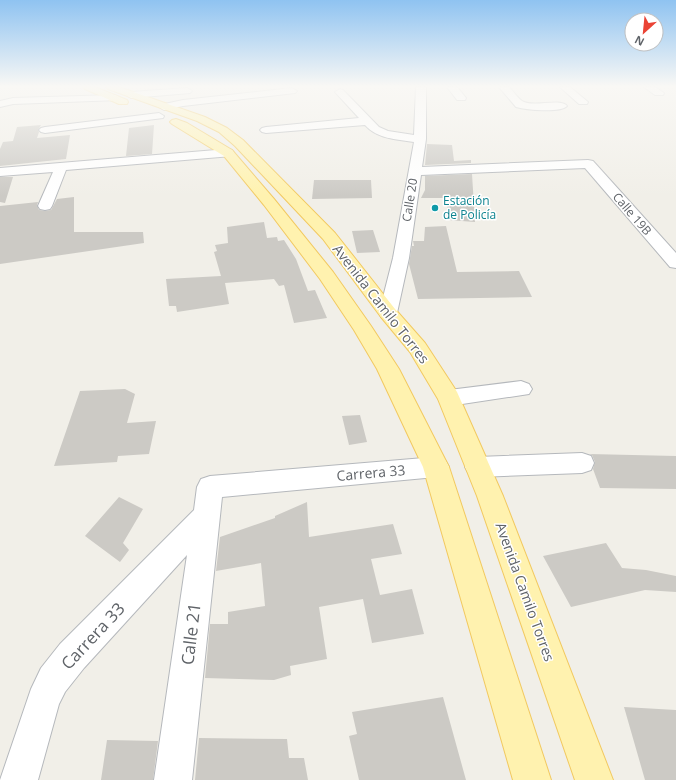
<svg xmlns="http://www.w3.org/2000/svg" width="676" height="780" font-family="'Open Sans',sans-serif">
<rect width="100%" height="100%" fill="#f1efe8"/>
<!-- building -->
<path fill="#cccac5" d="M41 125 38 130 39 132 37 138 70 135 66 159 0 166V149L3 142 13 141 17 127Z
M154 125 152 154 126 156 129 128Z
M427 144 452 145 454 161 471 160V163L425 165Z
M472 174 475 222 448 220 447 198H421L425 190V176Z
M0 177H13L5 203 0 202Z
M314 180H371L372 198 312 199Z
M74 197V232H143L144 243 0 264V206L38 202 37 205 39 210 45 211 51 210 57 199Z
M264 222 267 238 277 237 278 241 284 240 296 259 308 291 315 290 327 318 294 323 284 285 279 286 274 279 225 283 229 304 177 312 176 306H169L166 279 221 276 214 252 217 251 215 245 228 243 227 227Z
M446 226 457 272 519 271 532 297 418 299 409 264 412 246H414L413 241H424L425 227Z
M373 230 380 252 357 253 352 231Z
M125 389 135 394 127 423 156 421 149 454 118 456 117 462 54 466 80 391Z
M360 415 367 442 349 445 342 416Z
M589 454 676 456V489L600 488 593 469 595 462 592 455Z
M119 497 143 509 123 543 129 550 120 562 85 536Z
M307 502 309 537 393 524 402 554 371 559 380 595 412 589 424 634 372 643 363 599 319 607 327 659 290 666 291 675 274 680 205 678 210 624H228V612L265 606 261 563 216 571 220 537 275 518V516Z
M606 543 622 568 646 570 676 576V592L645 590 571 607 543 556Z
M443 697 466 780H359L349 736 357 734 352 712Z
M624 707 676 710V780H645Z
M199 738 287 739 289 758H304L308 780H195Z
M107 740 158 741 153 780H101Z"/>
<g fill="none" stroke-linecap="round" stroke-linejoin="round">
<!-- minor casing -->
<g stroke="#b5b8bc" stroke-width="2">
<path id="minor" d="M416 87H426V139L422 167 588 160 593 161 676 253V268L670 267 585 168 421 175 409 258 397 313 395 317 388 319 381 317 379 313 393 258 414 142C395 139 378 139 365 125L266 133 262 132 260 130 262 128 266 127 359 118 335 92 340 89 343 90 379 127 388 131 414 135Z
M447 87H457L466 98 465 100H457Z
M499 87H509C513 91 519 100 524 102 535 107 561 98 567 106 561 113 526 110 516 107Z
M560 87H570L588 102 587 104H579Z
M644 87H655L664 93 663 95H655Z
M187 88 192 91 190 93 131 98 126 95 131 92Z
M292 88 297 91 295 93 183 106 164 110 159 107 160 105 183 100Z
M115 95 120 98 119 100 13 104 0 107V101L13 98Z
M159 113 164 116 163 118 45 133 41 132 39 130 41 128 45 127Z
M228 149 232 150 234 153 232 156 66 170 52 206 50 209 45 210 40 209 38 206 53 172 0 176V168Z
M521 381 529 384 532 389 529 394 449 406 441 404 438 398 441 392 449 390Z
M582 453 591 456 594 463 591 470 582 473 478 477 469 474 465 467 469 460 478 457Z
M436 457 445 460 449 467 445 474 436 477 222 497 192 780H154L187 555 84 668 65 692 59 704 38 780H0L31 689 41 668 60 644 194 510 197 487 201 479 210 476Z"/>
</g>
<!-- major casing -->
<g stroke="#f2c960" stroke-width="2">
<path id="major" d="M83 87H95L127 100 128 102 127 104H119L85 89Z
M106 87H119L205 117 227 128 243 140 335 233 395 309 425 343 457 392 503 496 613 780H575L477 496 438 399 410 352 381 317 323 239 235 146 219 132 197 121 108 89Z
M176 119 187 123 232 150 274 199 333 272 371 326 399 369 449 467 551 780H513L423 467 377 369 354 330 320 279 264 205 224 156 172 124 170 122 172 120Z"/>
</g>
<!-- minor -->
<use href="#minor" fill="#fff" fill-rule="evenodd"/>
<!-- major -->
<use href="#major" fill="#fff2af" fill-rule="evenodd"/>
</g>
<!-- sky -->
<linearGradient id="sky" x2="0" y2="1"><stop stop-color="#8fc3f1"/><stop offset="0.44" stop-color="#f9f8f5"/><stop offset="1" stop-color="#f9f8f5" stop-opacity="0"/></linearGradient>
<rect width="676" height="196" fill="url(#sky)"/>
<!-- markers -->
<circle fill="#0f9aa8" stroke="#fff" stroke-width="1.5" cx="435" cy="208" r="4"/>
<g text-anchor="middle" stroke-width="3" stroke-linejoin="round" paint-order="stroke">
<!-- far-street labels -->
<g font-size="12" fill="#5f6368" stroke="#fff">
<text transform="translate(410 200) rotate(-81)" y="4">Calle 20</text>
<text transform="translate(632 214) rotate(49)" y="4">Calle 19B</text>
</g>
<!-- far-culture labels -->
<g font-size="12" fill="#0d838f" stroke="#fff" text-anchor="start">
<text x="443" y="205">Estación<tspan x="443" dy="14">de Policía</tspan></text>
</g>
<!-- street labels -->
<g font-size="14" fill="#5f6368" stroke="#fff">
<text transform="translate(381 304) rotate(52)" y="5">Avenida Camilo Torres</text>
<text transform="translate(371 473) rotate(-5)" y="5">Carrera 33</text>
<text transform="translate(525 592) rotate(70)" y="5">Avenida Camilo Torres</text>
</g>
<!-- near-street labels -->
<g font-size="17" fill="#5f6368" stroke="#fff">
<text transform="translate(191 634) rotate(-83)" y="6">Calle 21</text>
<text transform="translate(93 636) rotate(-47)" y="6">Carrera 33</text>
</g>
</g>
<!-- north arrow -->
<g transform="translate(644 32) rotate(207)"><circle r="19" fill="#ffffff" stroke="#bfc1c3"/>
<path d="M0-3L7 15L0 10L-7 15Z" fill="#ea4335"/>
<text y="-6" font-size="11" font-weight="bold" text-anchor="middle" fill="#5f6368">N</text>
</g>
</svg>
